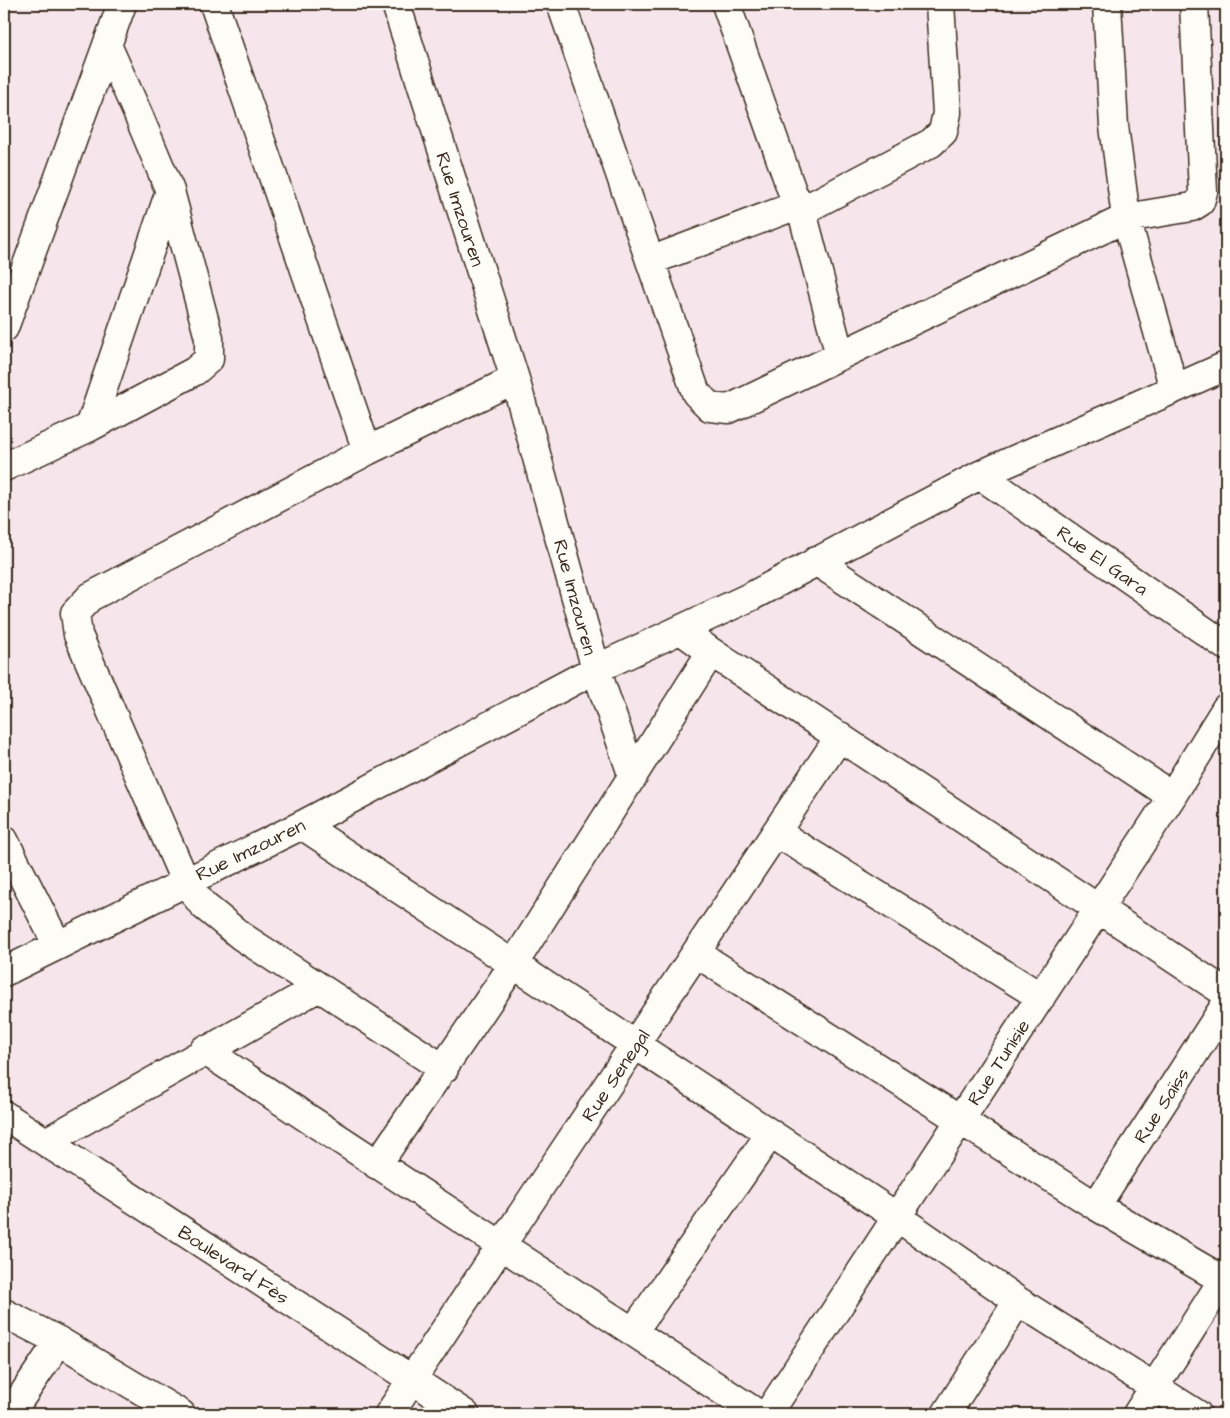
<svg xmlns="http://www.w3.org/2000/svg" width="1230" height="1418" font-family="'Architects Daughter',sans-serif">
<rect width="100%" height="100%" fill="#f6e6eb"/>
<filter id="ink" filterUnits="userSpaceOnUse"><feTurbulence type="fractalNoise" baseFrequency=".02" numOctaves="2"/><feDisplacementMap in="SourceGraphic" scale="10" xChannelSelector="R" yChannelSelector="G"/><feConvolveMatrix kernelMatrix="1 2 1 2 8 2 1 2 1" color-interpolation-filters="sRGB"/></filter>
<g filter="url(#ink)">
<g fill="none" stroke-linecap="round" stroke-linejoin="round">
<!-- street casing -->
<g stroke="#3b2a1e" stroke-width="31">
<path id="street" d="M214 4 367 451
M396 4 515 379 596 669 633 777
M561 4 696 393 710 407 729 409 1126 218 1192 207 1200 202 1203 192 1194 4
M726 4 793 194 800 204 840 356
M1107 4 1114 126 1126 218 1174 389
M650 261 800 204 813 205 931 143 943 132 947 113 940 4
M4 328 122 4
M90 427 170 191
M4 467 90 427 195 371 209 359V338L170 191 137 112 107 45
M980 475 1226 646
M816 561 1172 796
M681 630 711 652 1226 993
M302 825 897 1217 1018 1301 1197 1414
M776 832 1041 997
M4 840 57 944
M696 953 1096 1206 1223 1280
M4 972 302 825 596 669 752 596 980 475 1226 366
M204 1050 758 1414
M444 1069 241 936 203 905 185 881 78 635 75 613 90 597 367 451 515 379
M4 1115 465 1414
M46 1142 319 987
M377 1165 513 965 711 652
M1096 1206 1226 1004
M4 1313 59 1341 181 1414
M633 1332 770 1134
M10 1414 59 1341
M389 1414 840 736
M768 1414 1172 796 1226 708
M946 1414 1018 1301
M1137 1414 1226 1275"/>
</g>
<!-- street -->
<use href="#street" stroke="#fdfcf7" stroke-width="28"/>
</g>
</g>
<g text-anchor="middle" stroke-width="4" stroke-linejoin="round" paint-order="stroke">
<!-- street labels -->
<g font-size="19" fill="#3b2a1e" stroke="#fdfcf7">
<text transform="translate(461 209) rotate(72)" y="7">Rue Imzouren</text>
<text transform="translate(1103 560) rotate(35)" y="7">Rue El Gara</text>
<text transform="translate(576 597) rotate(75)" y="7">Rue Imzouren</text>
<text transform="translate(250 849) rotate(-26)" y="7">Rue Imzouren</text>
<text transform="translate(998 1062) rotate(-57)" y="7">Rue Tunisie</text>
<text transform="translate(615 1075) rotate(-56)" y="7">Rue Senegal</text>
<text transform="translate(1161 1105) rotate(-57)" y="7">Rue Saïss</text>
<text transform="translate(234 1264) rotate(33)" y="7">Boulevard Fès</text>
</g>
</g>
<!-- margin -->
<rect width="1230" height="1418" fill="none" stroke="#fdfcf7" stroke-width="20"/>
<rect x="10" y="10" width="1210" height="1398" fill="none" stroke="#3b2a1e" stroke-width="2" filter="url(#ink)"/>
</svg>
